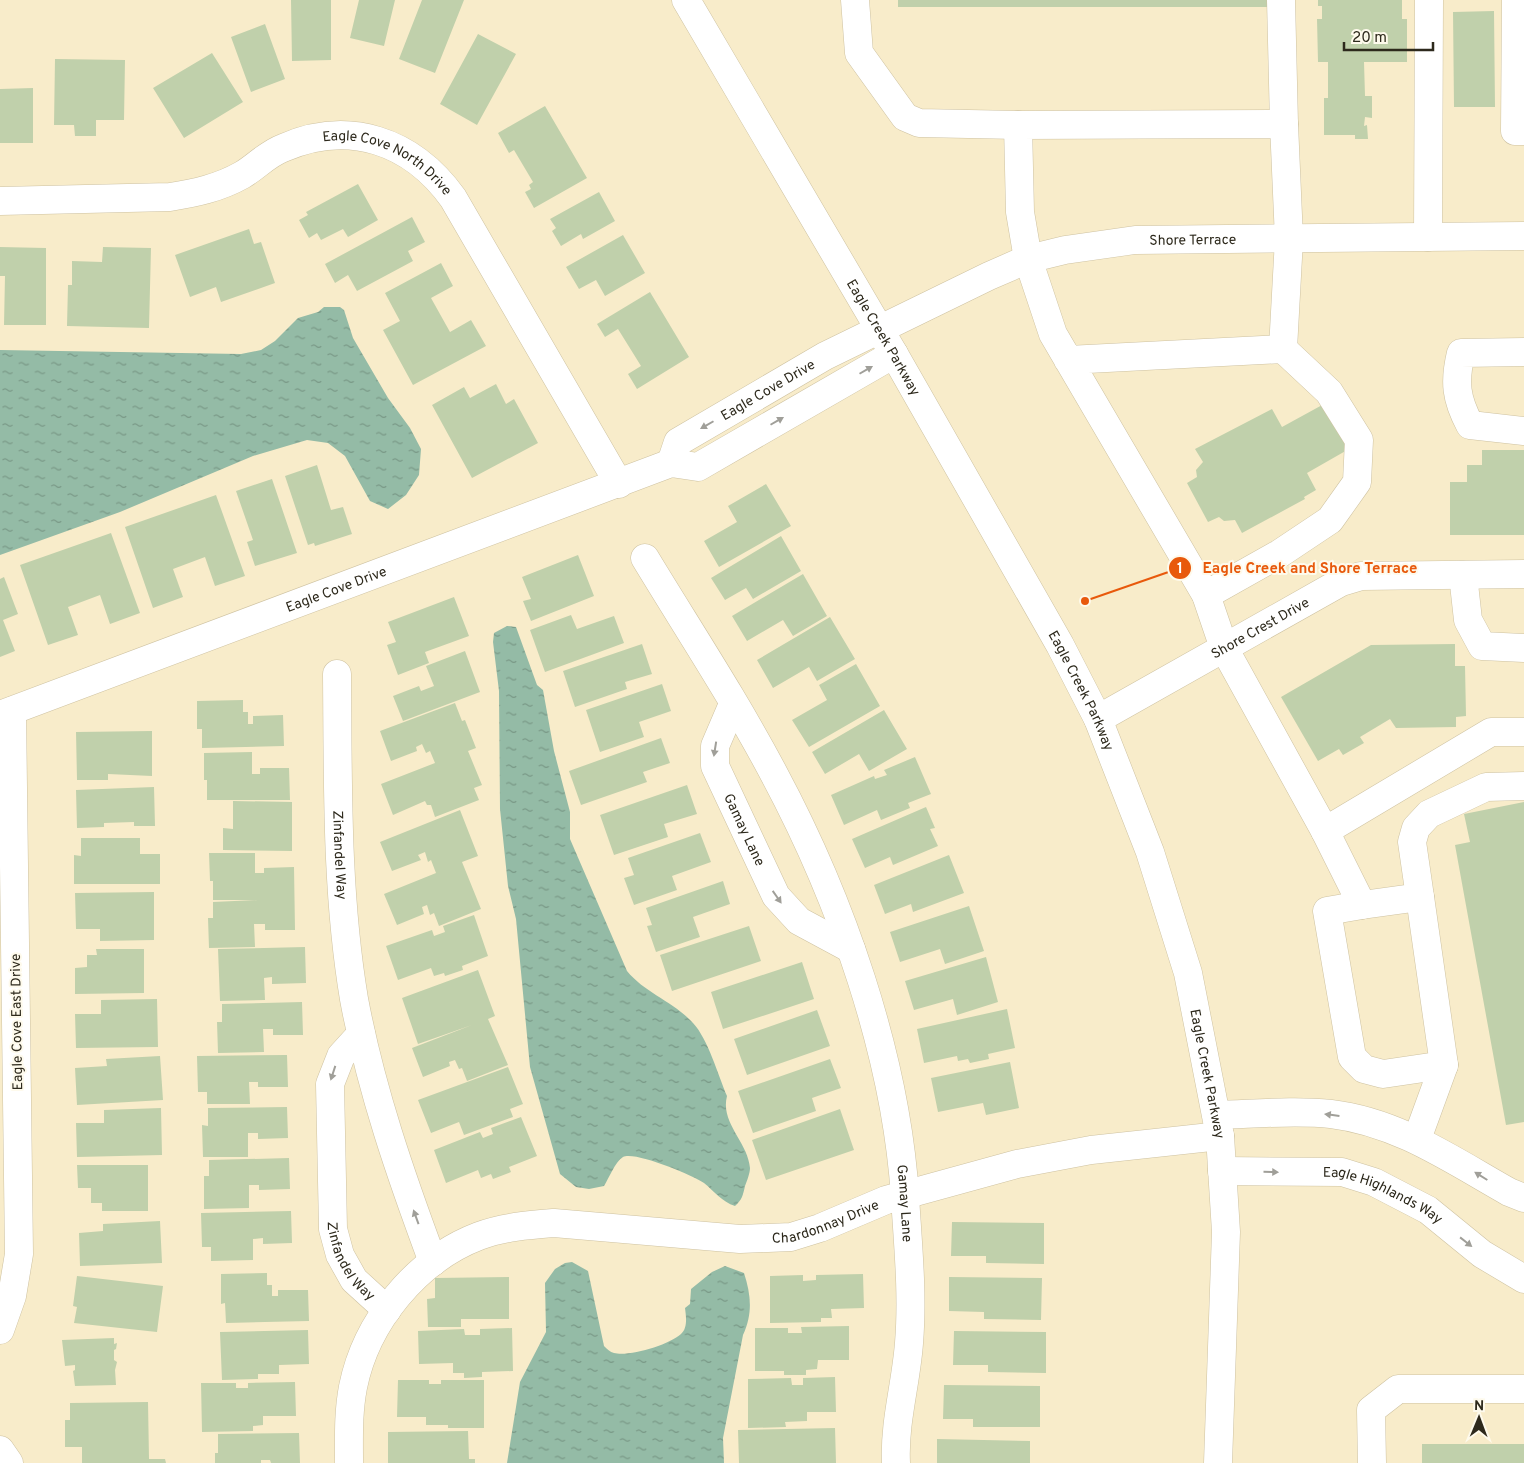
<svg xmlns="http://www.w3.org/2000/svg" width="1524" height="1463" font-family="Overpass,sans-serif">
<defs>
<pattern id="water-ripples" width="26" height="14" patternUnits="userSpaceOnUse" patternTransform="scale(1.25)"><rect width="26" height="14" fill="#94bba6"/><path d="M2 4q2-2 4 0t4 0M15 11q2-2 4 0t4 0" fill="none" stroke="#799886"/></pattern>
</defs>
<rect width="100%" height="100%" fill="#f8ecca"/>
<!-- water -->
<path fill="url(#water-ripples)" d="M324 307H340L344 310 353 338 388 398 410 428 421 449 419 475 406 495 388 509 370 501 345 456 328 443 307 440 253 456 120 512 0 555V350L241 354 261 350 275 341 298 318 318 312Z
M507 626 516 627 537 685 543 690 554 751 570 812V839L627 971C645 993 674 1002 693 1023 708 1039 718 1075 727 1096 720 1123 748 1142 750 1168 750 1173 747 1181 745 1186 743 1195 742 1200 735 1206 722 1202 714 1191 704 1183 692 1175 635 1151 623 1157 615 1162 609 1178 604 1186L589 1189 576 1187 560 1174 530 1067 516 919 508 886 500 809 499 691 493 642 494 633Z
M572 1262 588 1271 604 1346C607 1349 610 1352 614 1353 629 1357 669 1345 681 1334 688 1328 686 1316 685 1308L690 1304 691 1289 712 1272 725 1266 744 1273C751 1295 753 1313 743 1335L723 1438 724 1463H507L520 1382 546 1332 545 1283 555 1269 565 1263Z"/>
<!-- building -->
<path fill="#c0d0ab" d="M291 0H331V60L292 61Z
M359 0H395L384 46 350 38Z
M422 0H464L435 73 399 59Z
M898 0H1269V7H898Z
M1318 0H1402V19H1407V62H1364L1365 96H1372V118L1365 117 1364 126 1367 125 1368 139H1355V135H1324V98H1328V62H1318L1317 19H1322V6H1318Z
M1494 11 1495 107H1454L1453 12Z
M265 24 285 79 251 92 231 37Z
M478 34 516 54 477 125 440 104Z
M212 53 243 102 184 138 153 88Z
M55 59 125 60 124 120H96V136H75L74 125H54Z
M33 88V143H0V89Z
M545 106 587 178 534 208 525 192 531 189 529 185 533 182 514 150 509 153 498 133Z
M358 184 378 220 348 237 343 229 321 240 317 233 309 238 299 220 308 215 306 212Z
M599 192 615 221 583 239 581 234 561 246 552 231 556 228 550 219Z
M412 217 425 242 408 251 413 261 357 291 348 275 335 283 325 264Z
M249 229 254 244 261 242 275 283 221 302 216 287 190 297 175 255Z
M623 235 645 273 605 296 596 280 579 289 566 267Z
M0 247 46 248V325H4L5 276H0Z
M103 247 151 248 149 328 67 326 68 285H72V261L102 262Z
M441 263 453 286 431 298 450 332 471 320 486 346 413 385 383 330 400 321 385 293Z
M650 292 689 357 637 389 628 374 641 366 618 329 605 337 597 324Z
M496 384 506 404 514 399 538 443 472 478 432 405 464 387 470 398Z
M1324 404 1349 449 1307 473 1316 490 1304 497 1305 499 1242 533 1235 520 1224 521 1219 517 1208 522 1187 483 1197 477 1196 470 1203 462 1195 449 1272 409 1282 427Z
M1482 450H1524V535H1450V482H1467V465H1482Z
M317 465 331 510 343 507 352 534 315 546 314 543 308 545 285 476Z
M272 479 297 553 255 566 247 542 253 540 236 491Z
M766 484 791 526 719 567 704 541 737 522 728 506Z
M216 495 245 576 215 586 205 557 173 569 183 597 153 608 125 527Z
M111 533 140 613 110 624 100 595 68 607 78 635 48 645 20 565Z
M781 536 801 571 753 599 746 588 725 600 711 578Z
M578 555 594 596 531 621 523 601 531 599 522 577Z
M803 574 827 616 793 636 783 620 747 641 732 616Z
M4 577 18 614 3 620 15 651 0 657V579Z
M454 597 469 636 425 652 429 663 398 675 387 645 396 642 388 622Z
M571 615 577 629 614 616 624 643 545 672 530 630Z
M830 617 855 659 817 681 809 667 773 688 757 660Z
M642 644 652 674 625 682 627 689 575 707 563 671Z
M1455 644V666H1465L1466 716 1456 717V727L1396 728 1390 719 1360 737 1364 743 1343 755 1339 749 1318 761 1281 697 1371 645Z
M465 651 480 692 403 721 393 696 419 686 421 691 434 686 426 666Z
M856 664 880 706 809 747 792 720 827 700 819 685Z
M662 684 671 711 639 722 644 737 600 752 586 710Z
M243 700V712H248V724H253V716L283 715 284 746 202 748V729H197V701Z
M455 703 462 721 465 720 476 748 468 751 482 785 474 788 479 800 435 817 431 805H427L425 801 393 815 381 784 435 763 430 751 426 753 422 744 416 747 417 751 391 761 380 731Z
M884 710 907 749 869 771 859 754 825 774 812 752Z
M152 731V776L108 774V780H77L76 732Z
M661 738 670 763 643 772 647 782 581 805 569 771Z
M252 752V774H260V768H289L290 800H207V780H204V753Z
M915 757 931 794 908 803 910 808 881 820 877 810 844 825 831 795 874 776 875 779 887 775 884 770Z
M687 785 697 814 664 824 668 837 614 855 600 815Z
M154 787 155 826H134V822L104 823V827L77 828 76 790Z
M233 801 292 802V851L223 850V828L233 829Z
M1524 802V1122L1506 1125 1455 845 1470 842 1464 814Z
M926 807 935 828 930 829 938 846 893 865 890 857 865 868 852 839Z
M460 810 478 856 462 862 481 909 439 926 434 913 430 915 427 905 422 907 424 914 397 925 384 894 441 871 436 873 431 860 428 862 425 852 418 855 421 860 392 871 380 842Z
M700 833 711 862 672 876 677 890 634 905 624 878 634 875 628 858Z
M81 838H140V854H160V884H74V855L81 856Z
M209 853H255V873H264V868L294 867 295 930H265V924H254L255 947 209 948 208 918H213V902L258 900H213V881H210Z
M949 855 964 893 913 912 911 904 885 914 874 885Z
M723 881 730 904 693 917 700 937 656 952 647 926 652 925 646 908Z
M154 892V940L100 941V929H76L75 893Z
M969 906 984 951 945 964 940 949 900 962 890 932Z
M474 915 488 956 462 966 463 970 445 976 444 973 434 976 431 968 398 980 386 946 432 930 434 936 445 932 443 926Z
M749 926 761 961 672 991 660 955Z
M305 947 306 983 272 984V977L264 978 265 1000 220 1001 218 949Z
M96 949H144V993L75 994V968L87 967V955H97Z
M986 957 998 1002 957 1015 953 999 914 1010 905 981Z
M802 962 814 999 723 1029 711 992Z
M478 970 495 1016 488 1019 508 1065 467 1081 462 1068 459 1069 455 1060 449 1062 450 1066 423 1077 412 1048 472 1025 418 1044 402 998Z
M157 999 158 1047 76 1048 75 1014H101V1000Z
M302 1002 303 1035H273V1029H263L264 1052 218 1053 217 1022H222V1004Z
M1007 1009 1015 1048 988 1054 989 1059 970 1063 968 1059 958 1061 957 1056 924 1063 917 1029Z
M817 1010 830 1046 747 1075 734 1039Z
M287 1055 288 1087H258V1082H249L250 1104H207V1092H198L197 1056Z
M160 1056 163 1100 77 1105 75 1068 107 1066 106 1059Z
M830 1059 841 1088 812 1098 816 1111 753 1133 738 1091Z
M1010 1062 1019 1108 986 1115 983 1103 938 1112 931 1078Z
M508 1067 523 1104 510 1109 513 1117 464 1135 459 1122 431 1133 418 1100Z
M287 1107 288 1138 258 1139V1133H248V1157H203L202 1125 208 1126V1108Z
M161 1108 162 1155 77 1157 76 1123H104V1110Z
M840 1109 854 1150 766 1180 752 1140Z
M521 1117 537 1156 509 1167 511 1172 493 1179 491 1174 481 1178 478 1170 446 1183 434 1150 480 1132 483 1138 493 1134 491 1128Z
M289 1158 290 1189 259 1190V1185H249V1208L204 1209V1176H209V1160Z
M77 1165H148V1211H102V1203H91V1188H78Z
M291 1211 292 1243 263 1244V1238L253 1239V1260L211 1261V1247H202L201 1213Z
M160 1221 162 1263 80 1266 79 1233 103 1231V1224Z
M952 1222 1044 1223V1264L986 1263V1256H951Z
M267 1273V1285H272V1296H278V1290H308L309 1321 226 1323 225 1303 221 1304V1274Z
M863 1274 864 1308 831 1309 832 1318H821V1322L770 1323V1276L803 1275V1281L816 1280V1275Z
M77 1276 163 1286 157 1332 74 1323 77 1307 73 1306Z
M509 1277V1319H461V1327H428L427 1299 435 1298V1278Z
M949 1277 1042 1278 1041 1320 984 1319V1312L949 1311Z
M849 1326V1360H818L817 1369 806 1370V1375H784V1371H755V1328H788V1333H802L801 1327Z
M512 1328 513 1371 482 1372V1377L464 1378V1373H453V1363L419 1364 418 1331 464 1329 465 1335H480V1329Z
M308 1330 309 1364 279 1365V1374H258V1379L222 1380 220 1332Z
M954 1331 1046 1332V1373L988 1372V1365H953Z
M114 1338V1344L117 1343 116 1349 114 1350V1360L117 1362 115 1370 116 1385 75 1386 73 1371 75 1370V1365L65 1366 62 1340Z
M835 1377 836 1412H807V1421L785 1422 786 1427 748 1428V1379L791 1378 792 1385H803V1378Z
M398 1380H429V1384H441V1380H484V1428H448V1425H426V1417H397Z
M295 1382 296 1416H263V1425L253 1426V1431L202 1432 201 1383H236V1388H248V1383Z
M944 1385 1040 1386V1427H973V1419H943Z
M148 1402 149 1459H165L166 1463H82V1447H65V1420H70V1403Z
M835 1428 836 1463H739L738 1430Z
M468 1431 469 1459H475V1463H388V1432Z
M299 1433 300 1463H271L270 1460H261V1463H215V1453H218V1434Z
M937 1439 1030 1441V1463H937Z
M1422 1444H1524V1463H1422Z"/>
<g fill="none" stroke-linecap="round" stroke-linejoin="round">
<!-- minor casing -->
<g stroke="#cec2a1" stroke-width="29">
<g id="minor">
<path d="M855 0 859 53 905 117 919 123 1018 125"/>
<path d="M1281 0 1284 124"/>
<path d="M1516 0 1515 131H1524"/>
<path id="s1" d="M0 201 170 197C195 193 219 188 242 175 256 167 267 154 283 148 349 119 412 141 453 198L619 484"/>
<path d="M1428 237 1429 0"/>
<path d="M1524 352 1461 353C1454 382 1456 399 1470 425L1524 431"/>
<path d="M1068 360 1283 349 1289 239 1284 124 1018 125 1020 212 1028 259 1053 334 1206 595 1224 648 1325 831 1491 732H1524"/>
<path id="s2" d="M671 463 678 442 825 356 989 276 1028 259 1065 250 1135 240 1524 236"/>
<path id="s3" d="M645 558C688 629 735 700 774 774 841 899 896 1055 905 1197 908 1245 913 1295 909 1343 906 1384 894 1422 896 1463"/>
<path d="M1463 575 1468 620 1482 646 1524 648"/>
<path d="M1206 595 1279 554 1330 520 1357 482 1359 440 1329 392 1283 349"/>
<path id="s4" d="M337 674C338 782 336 892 354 999 371 1090 401 1176 433 1262"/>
<path id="s5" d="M733 704 715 746V766L776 896 799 921 851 949"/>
<path id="s6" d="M0 715 671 463 698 467 894 354"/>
<path id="s7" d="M1098 719 1341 582 1361 576 1524 574"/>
<path d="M1325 831 1362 905 1327 911 1352 1057 1364 1069 1383 1074 1444 1065 1417 1139"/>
<path d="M1420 897 1444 1065"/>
<path d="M1362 905 1420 897 1412 842 1416 828 1429 814 1486 787 1524 786"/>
<path id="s8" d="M361 1034 341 1056 330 1084 333 1229 340 1255 354 1280 387 1310"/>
<path d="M1217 1115C1254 1114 1294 1110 1331 1114 1398 1122 1452 1160 1509 1192L1524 1198"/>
<path id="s9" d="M1222 1171 1342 1172 1374 1182 1428 1210 1482 1254 1524 1279"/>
<path d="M0 1330 12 1296 19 1254 12 711"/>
<path d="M0 1450 9 1463"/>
<path id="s10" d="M349 1463C349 1438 348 1413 353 1387 366 1322 416 1260 479 1236 503 1227 529 1225 554 1223L740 1239 791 1237 820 1228 886 1200 1017 1164 1091 1150 1220 1136"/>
<path d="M1372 1463 1371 1410 1398 1389H1524"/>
</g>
</g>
<!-- major casing -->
<g stroke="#cec2a1" stroke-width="29">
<g id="major">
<path id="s11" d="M686 0 894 354 1060 645 1098 719 1150 852 1188 973 1220 1136 1226 1232 1218 1463"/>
</g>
</g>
<!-- minor -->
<use href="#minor" stroke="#fff" stroke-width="28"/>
<!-- major -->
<use href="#major" stroke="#fff" stroke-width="28"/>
</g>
<!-- one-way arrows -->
<defs><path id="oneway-solid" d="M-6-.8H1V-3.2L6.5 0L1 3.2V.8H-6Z" transform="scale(1.25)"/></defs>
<g fill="#a09f99">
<use href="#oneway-solid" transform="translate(866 370) rotate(-30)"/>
<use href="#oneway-solid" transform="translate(777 421) rotate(-30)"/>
<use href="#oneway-solid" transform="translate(707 425) rotate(150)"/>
<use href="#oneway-solid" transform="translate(715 749) rotate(99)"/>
<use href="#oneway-solid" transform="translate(777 897) rotate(55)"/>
<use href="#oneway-solid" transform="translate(333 1073) rotate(108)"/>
<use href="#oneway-solid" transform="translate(1332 1115) rotate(-173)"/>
<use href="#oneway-solid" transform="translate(1271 1172) rotate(1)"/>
<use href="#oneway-solid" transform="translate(1481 1176) rotate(-148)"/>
<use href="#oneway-solid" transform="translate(416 1217) rotate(-110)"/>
<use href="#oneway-solid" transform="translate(1466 1242) rotate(38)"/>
</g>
<g text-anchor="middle" stroke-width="4" stroke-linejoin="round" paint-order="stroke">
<!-- street labels -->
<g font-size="14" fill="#2d291c" stroke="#fefaec">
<text dy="5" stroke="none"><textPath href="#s1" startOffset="409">Eagle Cove North Drive</textPath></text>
<text dy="5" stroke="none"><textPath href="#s2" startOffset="584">Shore Terrace</textPath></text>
<text dy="5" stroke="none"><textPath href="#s11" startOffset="391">Eagle Creek Parkway</textPath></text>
<text dy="5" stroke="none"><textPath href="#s2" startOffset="126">Eagle Cove Drive</textPath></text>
<text dy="5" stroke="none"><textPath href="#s6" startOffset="359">Eagle Cove Drive</textPath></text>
<text dy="5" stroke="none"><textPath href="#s7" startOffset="186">Shore Crest Drive</textPath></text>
<text dy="5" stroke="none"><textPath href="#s11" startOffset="796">Eagle Creek Parkway</textPath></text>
<text dy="5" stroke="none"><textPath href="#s5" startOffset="136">Gamay Lane</textPath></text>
<text dy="5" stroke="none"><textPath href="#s4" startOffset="181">Zinfandel Way</textPath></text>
<text transform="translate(16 1022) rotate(-91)" y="5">Eagle Cove East Drive</text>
<text dy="5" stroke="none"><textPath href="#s11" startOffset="1201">Eagle Creek Parkway</textPath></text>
<text dy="5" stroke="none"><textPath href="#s9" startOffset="166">Eagle Highlands Way</textPath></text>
<text dy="5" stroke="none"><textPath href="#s3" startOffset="704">Gamay Lane</textPath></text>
<text dy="5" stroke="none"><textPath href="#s10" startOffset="632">Chardonnay Drive</textPath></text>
<text dy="5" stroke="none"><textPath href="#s8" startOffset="242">Zinfandel Way</textPath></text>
</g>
</g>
<!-- callouts -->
<path fill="none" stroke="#e8590c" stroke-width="2" d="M1085 601L1180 568"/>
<g fill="#e8590c" stroke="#fefaec" stroke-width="2">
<circle cx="1085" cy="601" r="5"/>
<circle cx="1180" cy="568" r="12"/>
</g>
<g font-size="15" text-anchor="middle" font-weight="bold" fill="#fff">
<text x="1180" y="573">1</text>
</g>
<g font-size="15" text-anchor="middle" font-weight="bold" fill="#e8590c" stroke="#fefaec" stroke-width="4" stroke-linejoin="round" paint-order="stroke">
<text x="1310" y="573">Eagle Creek and Shore Terrace</text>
</g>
<!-- north arrow -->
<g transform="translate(1479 1418) rotate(1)" stroke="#fefaec" stroke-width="4" paint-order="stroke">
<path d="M0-4L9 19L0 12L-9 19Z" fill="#2d291c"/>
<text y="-8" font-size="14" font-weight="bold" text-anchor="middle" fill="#2d291c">N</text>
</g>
<!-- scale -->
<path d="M1344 42v8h89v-8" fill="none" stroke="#2d291c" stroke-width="2.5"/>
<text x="1352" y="42" font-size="15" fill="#2d291c" stroke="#fefaec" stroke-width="4" paint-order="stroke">20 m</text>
</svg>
